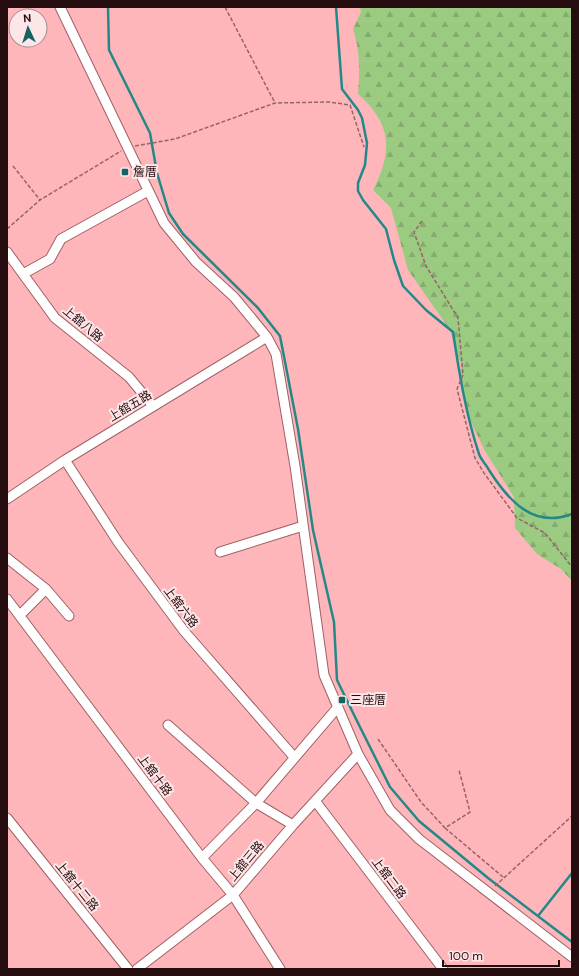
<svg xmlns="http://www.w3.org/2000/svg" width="579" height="976" font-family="'DM Sans','Noto Sans TC',sans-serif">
<defs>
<pattern id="forest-firs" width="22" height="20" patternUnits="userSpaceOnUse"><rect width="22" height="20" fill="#9bca81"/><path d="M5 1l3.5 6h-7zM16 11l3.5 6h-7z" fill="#85ac6e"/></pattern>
</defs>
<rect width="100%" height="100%" fill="#feb6ba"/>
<!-- forest -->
<path fill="url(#forest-firs)" d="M360 7H572V581L561 569 537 554 515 528 514 497 485 451 466 412 460 379 461 365 450 330 408 270 391 208 373 190C393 151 392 124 358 94 360 71 360 51 353 29L361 12Z"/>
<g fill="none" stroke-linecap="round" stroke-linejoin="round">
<!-- stream -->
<path stroke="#248889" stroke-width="2.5" d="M108 7 109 50 150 133 157 173 169 213 183 234 258 308 280 336 298 429 313 530 334 622 337 680 357 721 390 787 419 821 488 878 572 942
M336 7 342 89 358 110 362 118 367 143 365 165 358 183V191L363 200 386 229 394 260 403 286 426 310 453 332C459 372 466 415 479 454 481 460 486 464 489 470 508 500 533 529 572 514
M538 916 572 873"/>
<!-- minor casing -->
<g stroke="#a06065" stroke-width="11">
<path id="minor" d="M60 7 164 223 196 262 234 297 267 337 276 354 295 466 324 675 358 754 390 810 419 839 572 957
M7 252 55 318 129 377 153 406
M23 274 50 259 61 239 148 191
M65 460 118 542 184 631 294 757
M7 499 65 460 267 337
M220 552 303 526
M7 558 46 589 69 616
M7 599 202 858 233 895 280 969
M20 615 46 589
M168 725 256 803 293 825
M316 802 443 969
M7 818 128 969
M202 858 256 803 338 707
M137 969 233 895 293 825 358 754"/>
</g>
<!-- path -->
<path stroke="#966468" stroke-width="1.5" stroke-dasharray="4 2" stroke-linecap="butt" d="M225 7 275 103
M135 146 175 139 275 103 329 102 350 105 364 147
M13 166 40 200
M422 221 414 232 426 266 458 318 463 375 457 389 475 458 484 473 517 518 545 533 572 567
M7 229 40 200 121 151
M378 739 421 802 445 828 470 812 459 770
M445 828 503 877
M495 886 572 816"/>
<!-- minor -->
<use href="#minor" stroke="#fff" stroke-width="9"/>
</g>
<!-- markers -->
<g fill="#136363" stroke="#fde6e7" stroke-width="1.5">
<rect x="121" y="168" width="8" height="8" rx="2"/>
<rect x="338" y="696" width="8" height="8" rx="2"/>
</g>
<g text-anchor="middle" stroke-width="4" stroke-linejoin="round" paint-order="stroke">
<!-- poi labels -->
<g font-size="12" fill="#250c0f" stroke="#fde6e7" text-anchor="start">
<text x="133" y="176">詹厝</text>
<text x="350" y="704">三座厝</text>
</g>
<!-- street labels -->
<g font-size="12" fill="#250c0f" stroke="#fde6e7">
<text transform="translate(83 324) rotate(40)" y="4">上舘八路</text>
<text transform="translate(130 406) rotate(-31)" y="4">上舘五路</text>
<text transform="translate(181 607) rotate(53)" y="4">上舘六路</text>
<text transform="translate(155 775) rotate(53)" y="4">上舘十路</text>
<text transform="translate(246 861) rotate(-50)" y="4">上舘三路</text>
<text transform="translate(389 878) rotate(53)" y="4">上舘二路</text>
<text transform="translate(77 886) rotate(51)" y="4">上舘十二路</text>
</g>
</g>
<!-- border -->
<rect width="579" height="976" fill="none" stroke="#250c0f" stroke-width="16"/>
<!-- north arrow -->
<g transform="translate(28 28) rotate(356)"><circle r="19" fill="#fde6e7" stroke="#a78f91"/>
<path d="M0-3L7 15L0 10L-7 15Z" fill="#136363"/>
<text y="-6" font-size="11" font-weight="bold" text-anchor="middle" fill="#250c0f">N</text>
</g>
<!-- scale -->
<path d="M443 960v6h116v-6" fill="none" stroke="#250c0f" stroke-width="2"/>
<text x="449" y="960" font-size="12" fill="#250c0f" stroke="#fde6e7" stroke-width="3" paint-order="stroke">100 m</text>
</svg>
